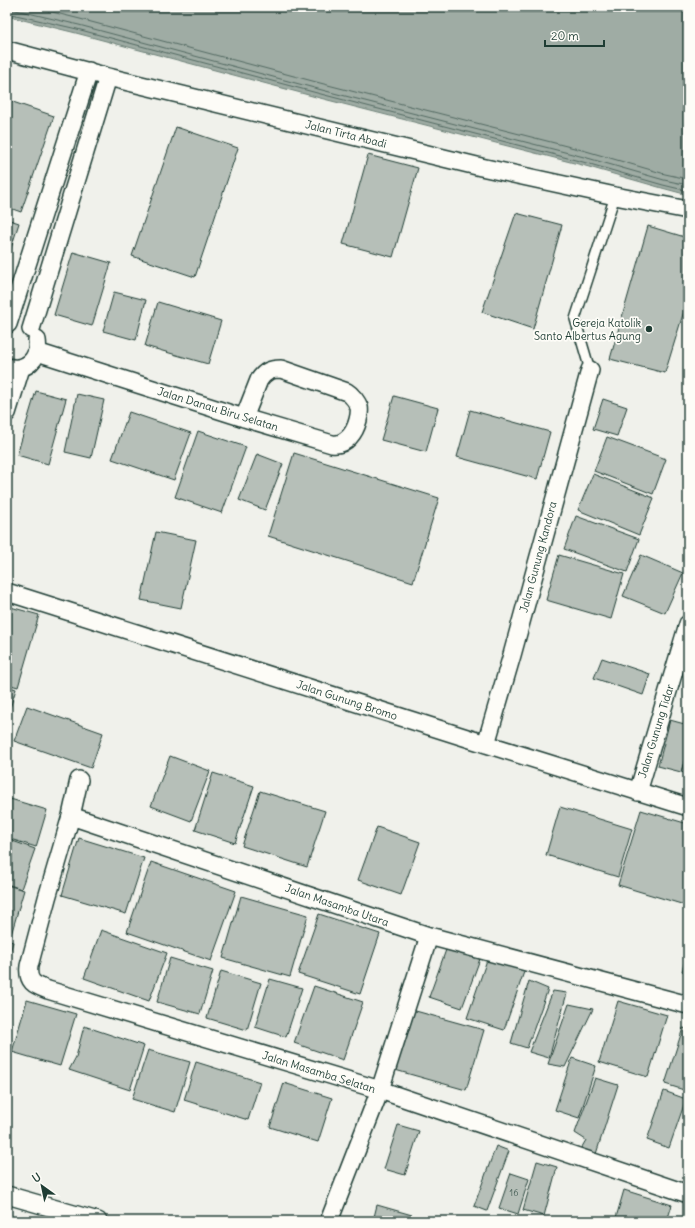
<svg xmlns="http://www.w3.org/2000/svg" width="695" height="1228" font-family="Delius,sans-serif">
<rect width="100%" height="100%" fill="#f0f1eb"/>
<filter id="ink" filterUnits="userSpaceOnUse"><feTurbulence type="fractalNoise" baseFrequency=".025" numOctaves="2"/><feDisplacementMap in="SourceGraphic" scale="8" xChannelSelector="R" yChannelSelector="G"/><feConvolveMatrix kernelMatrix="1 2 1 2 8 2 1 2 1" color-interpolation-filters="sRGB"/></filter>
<g filter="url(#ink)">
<!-- water -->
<path fill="#9faca4" stroke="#6c8077" d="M7 7H688V195L662 188 582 165 316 97 76 33 7 16Z"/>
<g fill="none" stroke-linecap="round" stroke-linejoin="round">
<!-- shore -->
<path stroke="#526961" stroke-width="1" d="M32 7 80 19 320 83 586 151 665 174 688 179
M7 8 79 25 318 89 584 157 664 180 688 185
M7 13 77 29 317 93 583 162 663 185 688 191"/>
</g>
<!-- building -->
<path fill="#b6bfb8" stroke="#1f3d34" d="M7 100 54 116 21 212 7 207Z
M176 127 238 148 195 277 132 256Z
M368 155 418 168 393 257 343 244Z
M516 213 562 225 533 329 482 312Z
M7 219 19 223 7 261Z
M648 226 688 238V298L665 373 610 359Z
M73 252 111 263 92 326 54 315Z
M114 292 146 300 136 340 103 331Z
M158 302 221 321 208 364 145 346Z
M36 391 66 399 48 464 17 455Z
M77 394 104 400 91 458 65 452Z
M394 396 438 408 426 452 381 440Z
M603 399 627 407 617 436 593 429Z
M470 410 550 432 537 479 457 457Z
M129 412 191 433 174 480 112 459Z
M198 431 246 447 222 513 175 497Z
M607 437 666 459 653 494 594 471Z
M294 453 439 498 413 582 268 536Z
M257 454 283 464 265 510 239 500Z
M593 474 654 498 639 535 578 510Z
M576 516 639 539 627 572 564 549Z
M156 532 196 540 181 608 141 600Z
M559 555 624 574 611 619 546 600Z
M641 555 683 573 665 613 623 596Z
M7 606 39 615 18 687 7 684Z
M602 658 650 674 643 695 594 678Z
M7 686 16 689 7 718Z
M27 706 103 733 91 768 14 741Z
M670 720 688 725V749L681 772 658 766Z
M688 749V774L681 772Z
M170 756 210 771 191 821 151 806Z
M213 773 254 786 235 843 195 830Z
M260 791 325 811 307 867 242 846Z
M7 798 47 810 36 847 7 838Z
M560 807 632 829 618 877 546 855Z
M641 810 688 824V906L618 885Z
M377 827 420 842 401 895 358 880Z
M79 838 144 858 126 914 62 895Z
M7 839 35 849 21 889 7 884Z
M151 862 236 891 211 961 127 932Z
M7 885 24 890 11 935 7 934Z
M241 896 308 915 290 977 223 958Z
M319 914 380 934 360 994 298 974Z
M101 930 167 953 149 1001 84 978Z
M7 940 13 942 7 963Z
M447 947 480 959 462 1008 429 997Z
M688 951V973L682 971Z
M489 954 526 966 504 1030 467 1018Z
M170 958 213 971 200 1014 157 1002Z
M221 971 261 983 247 1030 207 1018Z
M270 979 302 988 286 1037 255 1027Z
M529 981 548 989 527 1048 511 1043Z
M314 986 363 1002 343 1060 294 1043Z
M553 991 567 993 549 1058 529 1052Z
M27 1000 76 1014 60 1066 12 1052Z
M618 1001 667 1015 648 1077 599 1062Z
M569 1004 593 1009 565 1067 548 1064Z
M412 1010 484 1030 466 1090 395 1070Z
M7 1023 11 1024 7 1038Z
M84 1026 144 1046 130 1090 69 1070 76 1057Z
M683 1028 688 1029V1078L684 1090 665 1084Z
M148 1050 190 1062 175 1112 132 1099Z
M572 1058 596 1066 579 1118 555 1110Z
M196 1062 260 1082 248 1120 184 1100Z
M595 1078 618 1085 596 1154 579 1152 586 1140 575 1133Z
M284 1083 332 1098 318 1142 270 1127Z
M664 1091 686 1099 669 1148 647 1140Z
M398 1125 419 1131 405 1175 384 1169Z
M496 1146 509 1151 487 1211 474 1206Z
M537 1161 557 1167 544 1216 523 1210Z
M511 1173 529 1179 518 1214 499 1208Z
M624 1190 672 1205 667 1221H615Z
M377 1205 412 1215 411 1221H373Z"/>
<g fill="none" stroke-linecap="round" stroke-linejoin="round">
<!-- service casing -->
<g stroke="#1f3d34" stroke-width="12">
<path id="service" d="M590 370 575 319 615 196"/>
</g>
<!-- minor casing -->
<g stroke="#1f3d34" stroke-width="20">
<path id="minor" d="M7 50 108 77 481 167 615 196 688 210
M8 324 89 71
M31 329 108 77
M37 352 244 418 332 444C346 446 355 432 358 420 359 416 360 412 359 407 357 402 352 395 347 392L281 369C271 369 265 371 259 380L244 418
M7 367C26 372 40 359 37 340
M7 413 21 368
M7 592 486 744 688 807
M486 744 512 655 590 370
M638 792 688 624
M71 816 79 780
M688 1005 429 936 71 816 47 898 29 966C27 982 34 985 48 990L380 1090 688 1194
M7 1195 98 1221
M329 1221 380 1090 429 936"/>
</g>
<!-- service -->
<use href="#service" stroke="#fdfcf7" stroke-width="9"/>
<!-- minor -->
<use href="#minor" stroke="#fdfcf7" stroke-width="17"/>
</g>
</g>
<!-- markers -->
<circle fill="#1f3d34" stroke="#fdfcf7" stroke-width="1.5" cx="649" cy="329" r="4"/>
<g text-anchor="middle" stroke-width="3.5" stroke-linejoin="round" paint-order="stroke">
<!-- number labels -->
<g font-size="9" fill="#455e55">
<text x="514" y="1196">16</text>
</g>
<!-- street labels -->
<g font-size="11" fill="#1f3d34" stroke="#fdfcf7">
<text transform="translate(346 134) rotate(14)" y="4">Jalan Tirta Abadi</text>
<text transform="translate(218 409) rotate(17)" y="4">Jalan Danau Biru Selatan</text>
<text transform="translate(538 557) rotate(-75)" y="4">Jalan Gunung Kandora</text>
<text transform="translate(347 700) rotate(18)" y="4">Jalan Gunung Bromo</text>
<text transform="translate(656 731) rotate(-73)" y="4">Jalan Gunung Tidar</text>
<text transform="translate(337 905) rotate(19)" y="4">Jalan Masamba Utara</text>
<text transform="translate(319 1072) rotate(17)" y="4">Jalan Masamba Selatan</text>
</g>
<!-- poi labels -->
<g font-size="11" fill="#1f3d34" stroke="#fdfcf7" text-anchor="end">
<text x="641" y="327">Gereja Katolik<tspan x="641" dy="13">Santo Albertus Agung</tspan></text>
</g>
</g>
<!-- margin -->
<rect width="695" height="1228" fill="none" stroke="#fdfcf7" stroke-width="24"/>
<rect x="12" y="12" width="671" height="1204" fill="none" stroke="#1f3d34" stroke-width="1.5" filter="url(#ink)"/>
<!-- north arrow -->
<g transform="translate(42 1186) rotate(327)" stroke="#fdfcf7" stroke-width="3" paint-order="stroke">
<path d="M0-3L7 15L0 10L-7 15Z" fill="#1f3d34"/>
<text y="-6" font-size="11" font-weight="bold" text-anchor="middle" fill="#1f3d34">U</text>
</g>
<!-- scale -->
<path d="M545 40v6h59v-6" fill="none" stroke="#1f3d34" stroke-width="2"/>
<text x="551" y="40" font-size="12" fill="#1f3d34" stroke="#fdfcf7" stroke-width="3" paint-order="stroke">20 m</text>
</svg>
